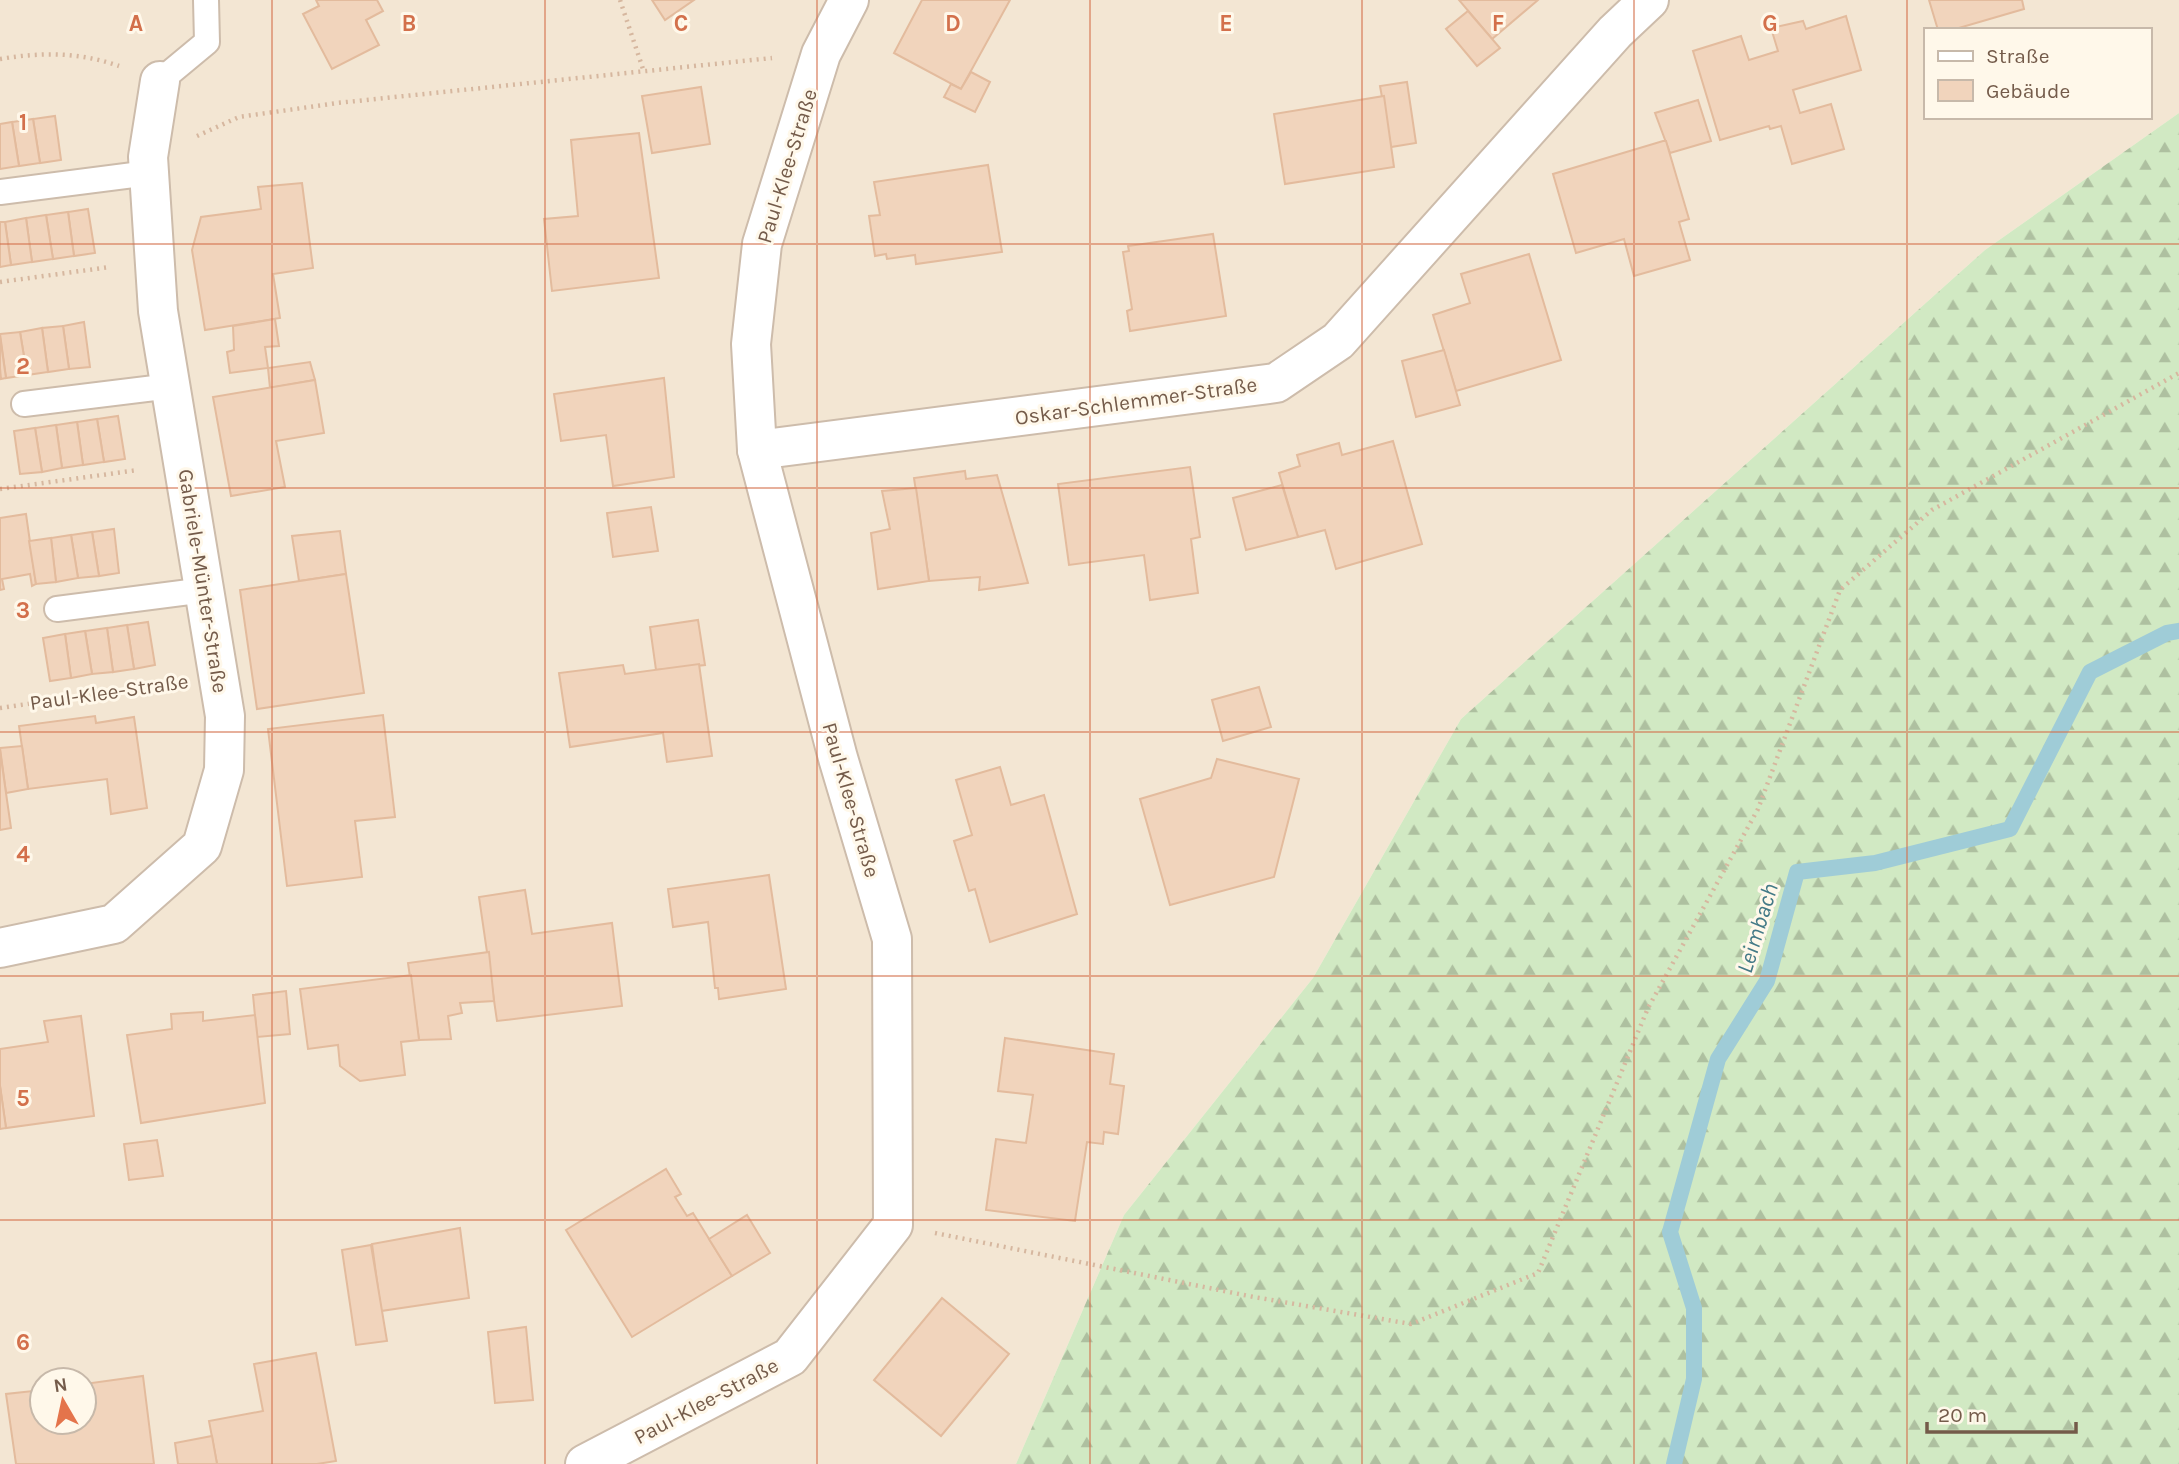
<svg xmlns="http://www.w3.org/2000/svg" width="2179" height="1464" font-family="Karla,sans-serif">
  <defs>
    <pattern id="forest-firs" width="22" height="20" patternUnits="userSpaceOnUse" patternTransform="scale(1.75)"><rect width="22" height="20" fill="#d1e9c3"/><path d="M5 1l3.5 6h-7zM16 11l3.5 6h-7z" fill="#aec0a0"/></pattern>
  </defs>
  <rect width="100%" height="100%" fill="#fcf4e4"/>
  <!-- residential -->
  <path fill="#f3e6d3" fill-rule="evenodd" d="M 0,0 L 2179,0 L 2179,113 L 1985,250 L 1461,719 L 1313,978 L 1124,1215 L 1016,1464 L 0,1464 ZM 1925,30 L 2149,30 L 2149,117 L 1925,117 ZM 42,1380 L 84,1380 L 84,1422 L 42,1422 Z"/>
  <!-- forest -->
  <path fill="url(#forest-firs)" d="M 2179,113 L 2179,1464 L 1016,1464 L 1124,1215 L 1313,978 L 1461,719 L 1985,250 Z"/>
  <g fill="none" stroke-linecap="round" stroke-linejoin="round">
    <!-- stream -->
    <path stroke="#9fccd7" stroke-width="16" d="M 1674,1464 L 1694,1379 L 1694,1308 L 1670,1232 L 1718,1059 L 1767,981 L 1797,872 L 1875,863 L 2010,829 L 2090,672 L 2167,633 L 2179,631"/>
  </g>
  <!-- building -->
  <g fill="#f1d4bc" stroke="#e3bb9d" stroke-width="2">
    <path d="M 316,0 L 377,0 L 383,11 L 366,20 L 379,45 L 332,69 L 303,14 L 319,6 Z"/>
    <path d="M 652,0 L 694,0 L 665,20 Z"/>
    <path d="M 922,0 L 1010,0 L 961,89 L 894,53 Z"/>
    <path d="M 1459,0 L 1538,0 L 1492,39 Z"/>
    <path d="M 1929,0 L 2022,0 L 2024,9 L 1952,30 L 1938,30 Z"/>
    <path d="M 1468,11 L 1500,48 L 1477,66 L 1446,29 Z"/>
    <path d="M 1846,16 L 1861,70 L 1793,90 L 1800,113 L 1831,104 L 1844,149 L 1792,164 L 1781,126 L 1770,129 L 1769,126 L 1720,140 L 1693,51 L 1741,36 L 1749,60 L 1778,51 L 1771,28 L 1803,21 L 1806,29 Z"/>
    <path d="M 971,72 L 990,82 L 975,112 L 944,97 L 951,84 L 961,89 Z"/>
    <path d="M 1407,82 L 1416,143 L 1391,147 L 1380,86 Z"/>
    <path d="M 701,87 L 710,144 L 652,153 L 642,96 Z"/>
    <path d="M 1384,96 L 1394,167 L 1285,184 L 1274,114 Z"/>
    <path d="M 1698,100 L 1711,141 L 1670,153 L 1655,113 Z"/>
    <path d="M 55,116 L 61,160 L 40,163 L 33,119 Z"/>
    <path d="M 33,119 L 40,163 L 19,166 L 12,122 Z"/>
    <path d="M 12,122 L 19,166 L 0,169 L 0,124 Z"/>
    <path d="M 639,133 L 659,278 L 552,291 L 544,219 L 578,216 L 571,140 Z"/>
    <path d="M 1663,141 L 1666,141 L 1689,219 L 1679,222 L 1690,260 L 1634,276 L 1624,239 L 1576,253 L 1553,174 Z"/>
    <path d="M 988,165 L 1002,252 L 916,264 L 915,255 L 887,259 L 886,254 L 875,256 L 869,216 L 880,215 L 874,182 Z"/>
    <path d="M 302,183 L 313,268 L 273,274 L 280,318 L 205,330 L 192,250 L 201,217 L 261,209 L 258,187 Z"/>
    <path d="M 88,209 L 95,253 L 74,256 L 68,212 Z"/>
    <path d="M 68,212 L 74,256 L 53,259 L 46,215 Z"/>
    <path d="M 46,215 L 53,259 L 32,262 L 26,218 Z"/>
    <path d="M 26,218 L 32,262 L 11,265 L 5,222 Z"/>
    <path d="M 0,222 L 5,222 L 11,265 L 0,267 Z"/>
    <path d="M 1213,234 L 1226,316 L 1130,331 L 1127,311 L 1132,309 L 1123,252 L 1129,251 L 1128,246 Z"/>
    <path d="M 1529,254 L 1561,360 L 1456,391 L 1433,315 L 1470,303 L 1461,274 Z"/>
    <path d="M 275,319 L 279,346 L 265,347 L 268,368 L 230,373 L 227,352 L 234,350 L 233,326 Z"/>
    <path d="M 84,322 L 90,367 L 69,369 L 63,326 Z"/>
    <path d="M 63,326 L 69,369 L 48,372 L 42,328 Z"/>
    <path d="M 42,328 L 48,372 L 27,375 L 20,332 Z"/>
    <path d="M 20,332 L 27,375 L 6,378 L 0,334 Z"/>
    <path d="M 0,337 L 6,378 L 1,379 L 0,368 Z"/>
    <path d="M 1444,350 L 1460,405 L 1416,417 L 1402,361 Z"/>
    <path d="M 310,362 L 315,380 L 270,388 L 268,368 Z"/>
    <path d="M 664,378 L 674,477 L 613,486 L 606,435 L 561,441 L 554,394 Z"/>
    <path d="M 315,380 L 324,433 L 276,441 L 285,487 L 231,496 L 213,397 Z"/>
    <path d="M 118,416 L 125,459 L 104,462 L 97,419 Z"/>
    <path d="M 97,419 L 104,462 L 83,465 L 77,422 Z"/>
    <path d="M 77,422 L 83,465 L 62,468 L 56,425 Z"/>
    <path d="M 56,425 L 62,468 L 42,472 L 35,428 Z"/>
    <path d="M 35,428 L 42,472 L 20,474 L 14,431 Z"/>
    <path d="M 1393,441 L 1422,544 L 1336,569 L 1325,530 L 1298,537 L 1279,473 L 1300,466 L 1297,455 L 1339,443 L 1342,455 Z"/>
    <path d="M 1190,467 L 1200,537 L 1191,539 L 1198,593 L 1150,600 L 1144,555 L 1069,565 L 1058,484 Z"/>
    <path d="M 965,471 L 966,479 L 997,475 L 1028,583 L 979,590 L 980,577 L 929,581 L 914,478 Z"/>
    <path d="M 1282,485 L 1298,537 L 1246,550 L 1233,498 Z"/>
    <path d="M 916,488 L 929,581 L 878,589 L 871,533 L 890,529 L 882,491 Z"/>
    <path d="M 651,507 L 658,551 L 613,557 L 607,513 Z"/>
    <path d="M 26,514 L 36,584 L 32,586 L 30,574 L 2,579 L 4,589 L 0,590 L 0,518 Z"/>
    <path d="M 114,529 L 119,573 L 99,576 L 92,532 Z"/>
    <path d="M 340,531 L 346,574 L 299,581 L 292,536 Z"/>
    <path d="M 92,532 L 99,576 L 78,578 L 71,535 Z"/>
    <path d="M 71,535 L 78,578 L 56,582 L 51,538 Z"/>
    <path d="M 51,538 L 56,582 L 36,584 L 29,541 Z"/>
    <path d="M 346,574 L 364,693 L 257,709 L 240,590 Z"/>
    <path d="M 698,620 L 705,665 L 656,670 L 650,627 Z"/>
    <path d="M 148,622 L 155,665 L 134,669 L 127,625 Z"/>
    <path d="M 127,625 L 134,669 L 113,672 L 107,628 Z"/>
    <path d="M 107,628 L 113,672 L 92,674 L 85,631 Z"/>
    <path d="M 85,631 L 92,674 L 71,678 L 65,634 Z"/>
    <path d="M 65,634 L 71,678 L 50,681 L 43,638 Z"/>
    <path d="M 699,664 L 712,756 L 667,762 L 663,733 L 570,747 L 559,673 L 623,665 L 625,674 Z"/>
    <path d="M 1259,687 L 1271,727 L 1223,741 L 1212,700 Z"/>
    <path d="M 383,715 L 395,817 L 355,821 L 362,877 L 287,886 L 268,729 Z"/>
    <path d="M 95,716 L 96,723 L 134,717 L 147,808 L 111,814 L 107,779 L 28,789 L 19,726 Z"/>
    <path d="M 22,746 L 28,789 L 6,793 L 0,748 Z"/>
    <path d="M 0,751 L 11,828 L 0,830 Z"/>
    <path d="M 1217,759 L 1299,779 L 1274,877 L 1170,905 L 1140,799 L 1211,778 Z"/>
    <path d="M 1000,767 L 1011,805 L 1044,795 L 1077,914 L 990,942 L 975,889 L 969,891 L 954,841 L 972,835 L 956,780 Z"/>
    <path d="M 769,875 L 786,989 L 719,999 L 718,988 L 715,988 L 708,922 L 673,927 L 668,889 Z"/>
    <path d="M 525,890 L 532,934 L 612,923 L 622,1006 L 497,1021 L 479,897 Z"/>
    <path d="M 489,952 L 494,1001 L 460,1003 L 462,1013 L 448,1016 L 451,1039 L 419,1040 L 408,963 Z"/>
    <path d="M 411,975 L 419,1040 L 401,1042 L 405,1075 L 360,1081 L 340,1066 L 338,1045 L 308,1049 L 300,989 Z"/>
    <path d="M 286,991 L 290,1034 L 257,1037 L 253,995 Z"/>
    <path d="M 203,1012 L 203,1021 L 255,1015 L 265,1103 L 141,1123 L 127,1035 L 172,1029 L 171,1014 Z"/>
    <path d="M 81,1016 L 94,1116 L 6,1128 L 0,1086 L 0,1049 L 48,1042 L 44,1021 Z"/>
    <path d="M 1005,1038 L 1114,1054 L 1110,1084 L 1124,1086 L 1118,1134 L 1104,1132 L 1103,1144 L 1087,1142 L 1075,1221 L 986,1210 L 996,1139 L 1026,1143 L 1033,1095 L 998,1091 Z"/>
    <path d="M 0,1086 L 6,1128 L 0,1129 Z"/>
    <path d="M 157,1140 L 163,1176 L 129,1180 L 124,1144 Z"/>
    <path d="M 666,1169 L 681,1194 L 675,1197 L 687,1216 L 693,1213 L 732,1276 L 632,1337 L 566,1230 Z"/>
    <path d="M 747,1215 L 770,1253 L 732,1276 L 709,1239 Z"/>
    <path d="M 460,1228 L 469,1298 L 381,1311 L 372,1244 Z"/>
    <path d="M 371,1245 L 387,1341 L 356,1345 L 342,1250 Z"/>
    <path d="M 942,1298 L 1009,1354 L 941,1436 L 874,1380 Z"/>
    <path d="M 526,1327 L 533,1400 L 495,1403 L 488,1332 Z"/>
    <path d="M 316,1353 L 336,1461 L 317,1464 L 217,1464 L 209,1421 L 263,1411 L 254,1364 Z"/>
    <path d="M 143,1376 L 154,1464 L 16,1464 L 6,1394 L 42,1390 L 42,1422 L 84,1422 L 84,1384 Z"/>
    <path d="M 212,1436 L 217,1464 L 178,1464 L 175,1443 Z"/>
  </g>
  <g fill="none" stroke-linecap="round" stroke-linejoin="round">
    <!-- lane casing -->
    <g stroke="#cdbcab" stroke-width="28">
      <g id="lane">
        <path d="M 160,81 L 207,42 L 206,0"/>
        <path d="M 0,192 L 149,173"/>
        <path d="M 24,404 L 171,386"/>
        <path d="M 57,609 L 205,590"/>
      </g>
    </g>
    <!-- street casing -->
    <g stroke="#cdbcab" stroke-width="42">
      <g id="street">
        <path d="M 757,450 L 1276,383 L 1338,341 L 1615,32 L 1649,0"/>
        <path d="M 0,948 L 114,924 L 202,846 L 224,770 L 225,716 L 158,311 L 148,157 L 160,81"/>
        <path d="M 585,1464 L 790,1357 L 893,1225 L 892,939 L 838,758 L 757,450 L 751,344 L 762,244 L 821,54 L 849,0"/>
      </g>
    </g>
    <!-- path -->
    <g stroke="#d6b79f" stroke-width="4.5" stroke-dasharray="2 5" stroke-linecap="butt">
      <path d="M 620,0 L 644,72"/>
      <path d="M 0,59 C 42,52 79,52 119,66"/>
      <path d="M 197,136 L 239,117 L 337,103 L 772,58"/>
      <path d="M 0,282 L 110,267"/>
      <path d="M 0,489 L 138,470"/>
      <path d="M 0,708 L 176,682"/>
      <path d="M 935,1233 L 1254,1297 L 1411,1324 L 1538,1273 L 1648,1008 L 1758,809 L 1840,590 L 1932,510 L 2179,373"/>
    </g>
    <!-- lane -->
    <use href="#lane" stroke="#fff" stroke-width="24"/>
    <!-- street -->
    <use href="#street" stroke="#fff" stroke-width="38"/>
  </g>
  <!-- grid -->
  <path fill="none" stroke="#d3704b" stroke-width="2" stroke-opacity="0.55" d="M 272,0 L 272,1464M 545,0 L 545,1464M 817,0 L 817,1464M 1090,0 L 1090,1464M 1362,0 L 1362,1464M 1634,0 L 1634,1464M 1907,0 L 1907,1464M 0,244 L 2179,244M 0,488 L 2179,488M 0,732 L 2179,732M 0,976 L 2179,976M 0,1220 L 2179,1220"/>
  <g text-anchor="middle" stroke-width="6" stroke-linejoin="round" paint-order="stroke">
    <!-- street labels -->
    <g font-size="21" fill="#745b4a" stroke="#fff8ea">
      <text transform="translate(787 166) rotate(-73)" y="7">Paul-Klee-Straße</text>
      <text transform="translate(1136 401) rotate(-8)" y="7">Oskar-Schlemmer-Straße</text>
      <text transform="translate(203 581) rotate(81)" y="7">Gabriele-Münter-Straße</text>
      <text transform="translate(109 692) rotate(-8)" y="7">Paul-Klee-Straße</text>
      <text transform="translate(851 800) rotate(74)" y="7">Paul-Klee-Straße</text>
      <text transform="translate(706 1401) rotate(-28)" y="7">Paul-Klee-Straße</text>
    </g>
    <!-- water labels -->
    <g font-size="23" font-style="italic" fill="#447a87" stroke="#fff8ea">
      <text transform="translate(1757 928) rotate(-73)" y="8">Leimbach</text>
    </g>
  </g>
  <g font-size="23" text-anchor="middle" font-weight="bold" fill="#d3704b" stroke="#fff8ea" stroke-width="6" stroke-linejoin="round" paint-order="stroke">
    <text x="136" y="31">A</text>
    <text x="409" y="31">B</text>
    <text x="681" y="31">C</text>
    <text x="953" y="31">D</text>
    <text x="1226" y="31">E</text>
    <text x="1498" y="31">F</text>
    <text x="1770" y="31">G</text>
    <text x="23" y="130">1</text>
    <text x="23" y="374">2</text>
    <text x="23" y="618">3</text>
    <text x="23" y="862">4</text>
    <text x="23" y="1106">5</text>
    <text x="23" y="1350">6</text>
  </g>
  <!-- legend -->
  <rect x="1924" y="28" width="228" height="91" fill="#fff8ea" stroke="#c7b9aa" stroke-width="2"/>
  <rect x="1938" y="51" width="35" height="10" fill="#ffffff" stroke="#c7b9aa" stroke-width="2"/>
  <text x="1986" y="63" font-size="21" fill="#745b4a">Straße</text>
  <rect x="1938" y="80" width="35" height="21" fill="#f1d4bc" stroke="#c7b9aa" stroke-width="2"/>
  <text x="1986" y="98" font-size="21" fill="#745b4a">Gebäude</text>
  <!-- north arrow -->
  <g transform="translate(63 1401) rotate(351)"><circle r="33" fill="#fff8ea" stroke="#c7b9aa" stroke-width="2"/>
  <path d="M0-5L12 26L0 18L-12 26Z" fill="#e4744b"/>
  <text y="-10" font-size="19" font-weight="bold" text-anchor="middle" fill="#745b4a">N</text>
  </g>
  <!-- scale -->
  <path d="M1927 1422v10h149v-10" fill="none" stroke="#745b4a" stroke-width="3.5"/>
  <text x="1938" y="1422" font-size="21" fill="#745b4a" stroke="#fff8ea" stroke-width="5" paint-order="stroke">20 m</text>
</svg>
